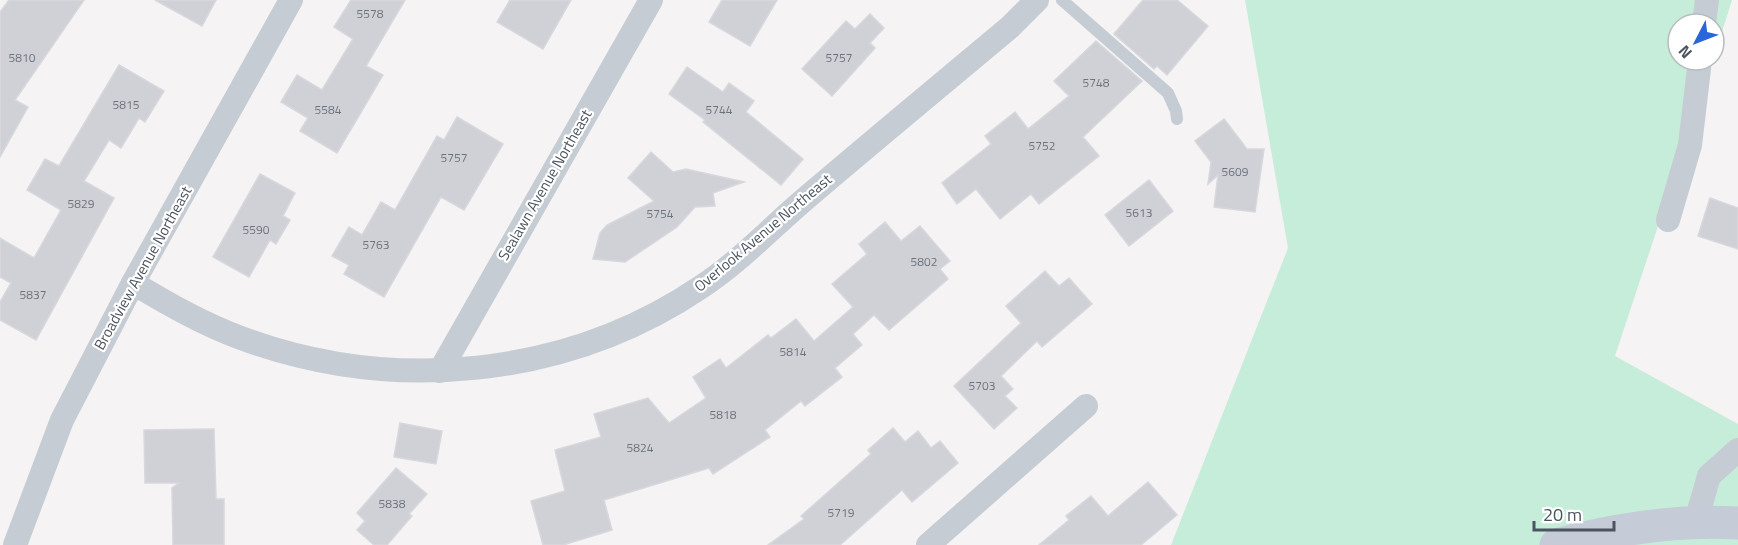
<svg xmlns="http://www.w3.org/2000/svg" width="1738" height="545" font-family="'Titillium Web',sans-serif">
  <rect width="100%" height="100%" fill="#f5f3f3"/>
  <!-- green -->
  <path fill="#c6edd9" d="M 1245,0 L 1732,0 L 1714,57 L 1714,24 L 1678,24 L 1678,60 L 1713,60 L 1615,356 L 1738,424 L 1738,545 L 1171,545 L 1288,248 Z"/>
  <!-- building -->
  <g fill="#d0d1d6" stroke="#d7d8dd" stroke-width="1.5">
    <path d="M 9,0 L 84,0 L 15,100 L 28,107 L 0,157 L 0,12 Z"/>
    <path d="M 155,0 L 216,0 L 202,26 Z"/>
    <path d="M 351,0 L 405,0 L 366,66 L 383,75 L 337,153 L 300,131 L 308,118 L 281,102 L 297,75 L 322,90 L 353,39 L 334,27 Z"/>
    <path d="M 510,0 L 571,0 L 543,49 L 497,22 Z"/>
    <path d="M 722,0 L 777,0 L 750,46 L 709,22 Z"/>
    <path d="M 1143,0 L 1177,0 L 1208,26 L 1167,75 L 1157,66 L 1154,69 L 1114,34 Z"/>
    <path d="M 870,14 L 884,28 L 870,43 L 875,48 L 832,96 L 802,69 L 846,21 L 855,29 Z"/>
    <path d="M 1096,41 L 1142,81 L 1083,137 L 1099,156 L 1039,204 L 1031,194 L 1000,219 L 976,189 L 957,204 L 942,183 L 991,144 L 985,136 L 1015,112 L 1028,129 L 1069,96 L 1054,81 Z"/>
    <path d="M 119,65 L 164,91 L 145,122 L 139,118 L 121,148 L 109,140 L 84,181 L 114,198 L 36,340 L 0,320 L 0,302 L 11,283 L 0,277 L 0,238 L 34,258 L 61,210 L 27,190 L 45,159 L 59,166 Z"/>
    <path d="M 687,67 L 723,92 L 729,83 L 754,101 L 746,112 L 803,159 L 781,185 L 703,122 L 705,120 L 669,94 Z"/>
    <path d="M 457,117 L 503,144 L 464,210 L 441,197 L 384,297 L 344,274 L 349,265 L 332,256 L 349,227 L 362,235 L 381,202 L 395,210 L 437,136 L 444,140 Z"/>
    <path d="M 1224,119 L 1247,149 L 1264,149 L 1255,212 L 1214,207 L 1218,175 L 1208,184 L 1211,162 L 1195,141 Z"/>
    <path d="M 651,152 L 673,172 L 686,169 L 744,182 L 713,193 L 715,206 L 695,207 L 677,227 L 625,262 L 593,259 L 600,233 L 607,225 L 654,201 L 628,178 Z"/>
    <path d="M 260,174 L 295,193 L 283,216 L 290,220 L 276,244 L 270,240 L 249,277 L 213,257 Z"/>
    <path d="M 1149,180 L 1173,211 L 1129,246 L 1105,215 Z"/>
    <path d="M 1710,198 L 1738,208 L 1738,249 L 1698,236 Z"/>
    <path d="M 885,222 L 901,241 L 920,226 L 950,261 L 940,269 L 948,279 L 889,330 L 874,315 L 853,334 L 862,345 L 835,368 L 842,377 L 805,406 L 801,401 L 765,430 L 770,437 L 713,474 L 709,468 L 604,500 L 612,530 L 563,545 L 543,545 L 531,501 L 565,491 L 555,450 L 601,437 L 594,414 L 648,398 L 669,423 L 706,398 L 693,377 L 720,359 L 726,368 L 768,335 L 771,338 L 796,319 L 814,341 L 853,307 L 832,284 L 867,254 L 859,244 Z"/>
    <path d="M 1045,271 L 1059,286 L 1069,278 L 1092,304 L 1042,347 L 1037,341 L 1001,376 L 1013,389 L 1005,396 L 1017,408 L 994,429 L 954,386 L 1021,323 L 1006,306 Z"/>
    <path d="M 400,423 L 442,431 L 436,464 L 394,457 Z"/>
    <path d="M 893,428 L 905,442 L 918,431 L 931,448 L 940,441 L 958,463 L 912,502 L 902,490 L 840,545 L 768,545 L 804,519 L 801,516 L 871,454 L 868,450 Z"/>
    <path d="M 214,429 L 216,499 L 224,499 L 224,545 L 173,545 L 172,488 L 179,483 L 145,483 L 144,430 Z"/>
    <path d="M 396,468 L 427,494 L 409,514 L 412,516 L 387,545 L 374,545 L 357,530 L 365,521 L 357,513 Z"/>
    <path d="M 1148,482 L 1177,515 L 1141,545 L 1039,545 L 1069,520 L 1066,516 L 1091,496 L 1108,516 Z"/>
  </g>
  <g fill="none" stroke-linecap="round" stroke-linejoin="round">
    <!-- service -->
    <path stroke="#c5ccd3" stroke-width="12" d="M 1062,0 L 1168,93 L 1176,111 L 1177,119"/>
    <!-- minor -->
    <g stroke="#c5ccd3" stroke-width="24">
      <path d="M 1704,24 L 1707,0"/>
      <path d="M 1668,220 L 1690,145 L 1700,60"/>
      <path d="M 133,283 C 168,304 203,324 241,338 C 393,394 566,378 701,287 C 738,263 771,228 805,199 C 873,141 942,84 1010,27 L 1037,0"/>
      <path d="M 440,371 L 651,0"/>
      <path d="M 1696,521 L 1709,476 L 1738,450"/>
      <path d="M 15,545 L 62,420 L 133,283 L 291,0"/>
      <path d="M 928,545 L 1086,406"/>
    </g>
    <!-- secondary -->
    <path stroke="#c5ccd7" stroke-width="33" d="M 1556,545 C 1616,529 1676,519 1738,523"/>
  </g>
  <g text-anchor="middle" stroke-width="4.5" stroke-linejoin="round" paint-order="stroke">
    <!-- number labels -->
    <g font-size="12" fill="#6c737d">
      <text x="370" y="18">5578</text>
      <text x="22" y="62">5810</text>
      <text x="839" y="62">5757</text>
      <text x="1096" y="87">5748</text>
      <text x="126" y="109">5815</text>
      <text x="328" y="114">5584</text>
      <text x="719" y="114">5744</text>
      <text x="1042" y="150">5752</text>
      <text x="454" y="162">5757</text>
      <text x="1235" y="176">5609</text>
      <text x="81" y="208">5829</text>
      <text x="1139" y="217">5613</text>
      <text x="660" y="218">5754</text>
      <text x="256" y="234">5590</text>
      <text x="376" y="249">5763</text>
      <text x="924" y="266">5802</text>
      <text x="33" y="299">5837</text>
      <text x="793" y="356">5814</text>
      <text x="982" y="390">5703</text>
      <text x="723" y="419">5818</text>
      <text x="640" y="452">5824</text>
      <text x="392" y="508">5838</text>
      <text x="841" y="517">5719</text>
    </g>
    <!-- street labels -->
    <g font-size="15" fill="#4b545f" stroke="#fff">
      <text transform="translate(545 185) rotate(-60)" y="5">Sealawn Avenue Northeast</text>
      <text transform="translate(763 233) rotate(-40)" y="5">Overlook Avenue Northeast</text>
      <text transform="translate(143 268) rotate(-61)" y="5">Broadview Avenue Northeast</text>
    </g>
  </g>
  <!-- north arrow -->
  <g transform="translate(1696 42) rotate(228)"><circle r="28" fill="#ffffff" stroke="#b7bbbf" stroke-width="1.5"/>
  <path d="M0-4.5L10 22L0 15L-10 22Z" fill="#2866d9"/>
  <text y="-9" font-size="16" font-weight="bold" text-anchor="middle" fill="#4b545f">N</text>
  </g>
  <!-- scale -->
  <path d="M1534 521v9h80v-9" fill="none" stroke="#4b545f" stroke-width="3"/>
  <text x="1543" y="521" font-size="18" fill="#4b545f" stroke="#ffffff" stroke-width="4.5" paint-order="stroke">20 m</text>
</svg>
